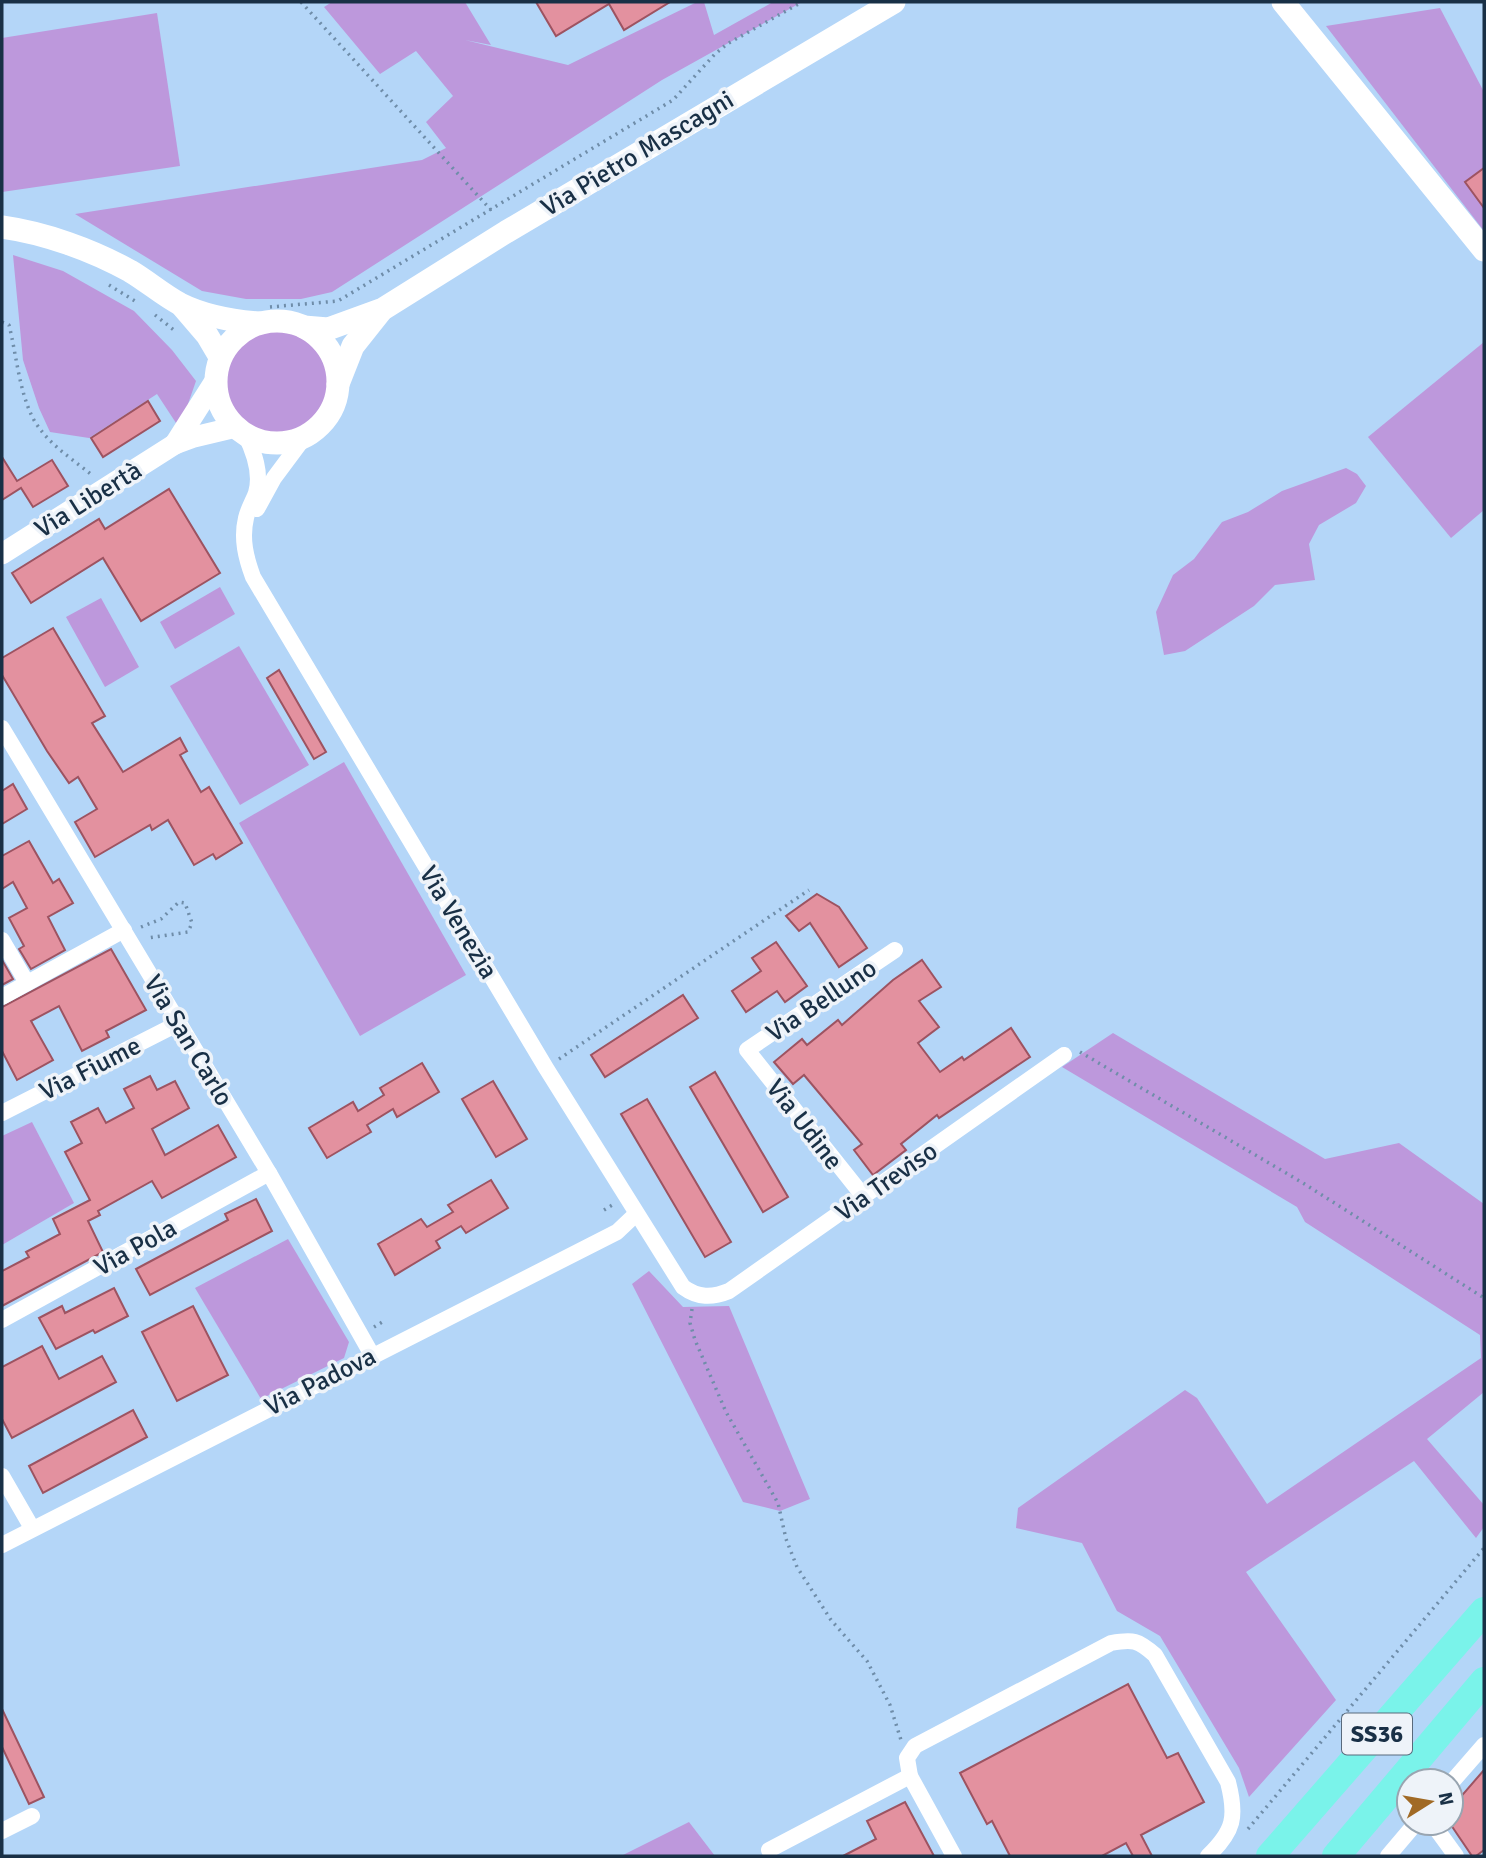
<svg xmlns="http://www.w3.org/2000/svg" width="1486" height="1858" font-family="Signika,sans-serif">
  <rect width="100%" height="100%" fill="#b4d6f8"/>
  <!-- green -->
  <g fill="#bd98dc">
    <path d="M 332,2 L 465,2 L 491,45 L 465,40 L 568,65 L 697,2 L 704,2 L 714,35 L 773,2 L 802,2 L 662,80 L 332,292 L 301,299 L 246,299 L 202,291 L 75,214 L 422,160 L 446,148 L 426,122 L 453,96 L 416,51 L 380,74 L 324,7 Z"/>
    <path d="M 1440,8 L 1484,92 L 1484,231 L 1326,26 Z"/>
    <path d="M 157,13 L 180,166 L 2,192 L 2,38 Z"/>
    <path d="M 13,255 L 63,271 L 134,311 L 172,350 L 196,381 L 188,404 L 192,411 L 178,426 L 157,394 L 89,438 L 50,432 L 39,408 L 23,360 Z"/>
    <circle cx="277" cy="381" r="52"/>
    <path d="M 1484,342 L 1484,510 L 1451,538 L 1368,437 Z"/>
    <path d="M 1346,468 L 1357,474 L 1366,486 L 1356,503 L 1319,525 L 1309,544 L 1315,580 L 1275,585 L 1254,606 L 1185,651 L 1164,655 L 1156,612 L 1173,575 L 1194,559 L 1222,522 L 1248,512 L 1282,491 Z"/>
    <path d="M 220,587 L 235,614 L 175,649 L 160,622 Z"/>
    <path d="M 101,598 L 139,667 L 105,687 L 66,617 Z"/>
    <path d="M 239,646 L 309,765 L 240,805 L 170,686 Z"/>
    <path d="M 344,762 L 466,975 L 360,1036 L 239,823 Z"/>
    <path d="M 1113,1033 L 1325,1159 L 1399,1143 L 1484,1204 L 1484,1392 L 1427,1439 L 1484,1505 L 1484,1527 L 1476,1538 L 1414,1461 L 1246,1572 L 1336,1700 L 1249,1797 L 1239,1768 L 1160,1636 L 1117,1611 L 1082,1543 L 1016,1528 L 1018,1508 L 1185,1390 L 1197,1398 L 1267,1504 L 1481,1358 L 1480,1335 L 1305,1222 L 1297,1207 L 1062,1067 Z"/>
    <path d="M 32,1122 L 74,1203 L 2,1245 L 2,1136 Z"/>
    <path d="M 288,1239 L 349,1342 L 344,1358 L 261,1399 L 195,1288 Z"/>
    <path d="M 649,1271 L 683,1307 L 729,1306 L 810,1499 L 780,1511 L 743,1502 L 632,1284 Z"/>
    <path d="M 689,1822 L 715,1856 L 621,1856 Z"/>
  </g>
  <!-- building -->
  <g fill="#e3919f" stroke="#9d5361" stroke-width="2">
    <path d="M 536,2 L 670,2 L 624,30 L 609,4 L 556,36 Z"/>
    <path d="M 1484,168 L 1484,208 L 1465,182 Z"/>
    <path d="M 148,401 L 160,421 L 103,457 L 91,438 Z"/>
    <path d="M 2,457 L 17,481 L 52,460 L 68,486 L 33,507 L 21,488 L 2,500 Z"/>
    <path d="M 169,489 L 220,573 L 141,621 L 103,558 L 31,603 L 12,573 L 99,519 L 105,529 Z"/>
    <path d="M 53,628 L 105,716 L 92,723 L 123,772 L 180,738 L 187,751 L 180,755 L 201,792 L 209,787 L 242,843 L 216,859 L 213,854 L 194,865 L 168,820 L 152,830 L 150,825 L 95,857 L 75,822 L 97,809 L 78,777 L 69,783 L 47,751 L 2,675 L 2,658 Z"/>
    <path d="M 279,670 L 326,752 L 314,759 L 267,678 Z"/>
    <path d="M 13,784 L 27,809 L 2,824 L 2,791 Z"/>
    <path d="M 29,841 L 53,883 L 59,879 L 73,903 L 48,917 L 65,950 L 31,969 L 19,949 L 24,946 L 9,918 L 27,908 L 13,882 L 2,889 L 2,856 Z"/>
    <path d="M 817,894 L 839,907 L 867,948 L 839,967 L 810,923 L 799,931 L 786,916 Z"/>
    <path d="M 776,942 L 807,986 L 785,1002 L 777,991 L 746,1012 L 732,991 L 761,971 L 752,958 Z"/>
    <path d="M 111,949 L 146,1010 L 106,1031 L 109,1037 L 82,1051 L 59,1006 L 31,1021 L 53,1060 L 17,1080 L 2,1051 L 2,1007 Z"/>
    <path d="M 2,960 L 13,979 L 2,985 Z"/>
    <path d="M 922,960 L 941,987 L 919,1001 L 939,1027 L 918,1043 L 940,1072 L 962,1057 L 964,1060 L 1011,1028 L 1030,1057 L 939,1118 L 937,1115 L 901,1144 L 906,1150 L 873,1175 L 854,1150 L 862,1144 L 804,1075 L 793,1084 L 774,1062 L 802,1039 L 807,1045 L 838,1020 L 842,1025 L 893,980 Z"/>
    <path d="M 683,995 L 698,1018 L 605,1077 L 591,1055 Z"/>
    <path d="M 422,1063 L 439,1092 L 397,1117 L 393,1109 L 367,1125 L 371,1132 L 327,1158 L 309,1128 L 353,1102 L 358,1111 L 384,1095 L 380,1088 Z"/>
    <path d="M 715,1072 L 788,1197 L 763,1212 L 690,1087 Z"/>
    <path d="M 150,1076 L 157,1090 L 175,1081 L 189,1108 L 152,1129 L 165,1155 L 218,1125 L 236,1157 L 162,1198 L 152,1181 L 98,1211 L 100,1215 L 88,1221 L 103,1252 L 2,1306 L 2,1271 L 29,1257 L 26,1252 L 60,1234 L 53,1219 L 90,1200 L 65,1152 L 82,1143 L 71,1122 L 98,1108 L 106,1123 L 134,1108 L 124,1089 Z"/>
    <path d="M 493,1081 L 527,1139 L 496,1157 L 462,1099 Z"/>
    <path d="M 647,1099 L 731,1242 L 705,1257 L 621,1114 Z"/>
    <path d="M 491,1180 L 508,1208 L 466,1233 L 461,1226 L 436,1241 L 440,1248 L 395,1275 L 378,1244 L 421,1219 L 427,1227 L 453,1212 L 448,1205 Z"/>
    <path d="M 256,1199 L 272,1231 L 150,1295 L 136,1269 L 228,1220 L 225,1214 Z"/>
    <path d="M 114,1288 L 128,1316 L 95,1333 L 93,1330 L 56,1349 L 39,1318 L 62,1306 L 65,1313 Z"/>
    <path d="M 193,1306 L 228,1375 L 177,1401 L 142,1332 Z"/>
    <path d="M 42,1346 L 59,1379 L 102,1356 L 116,1382 L 12,1438 L 2,1419 L 2,1367 Z"/>
    <path d="M 133,1410 L 147,1437 L 43,1493 L 29,1466 Z"/>
    <path d="M 1128,1684 L 1167,1758 L 1178,1753 L 1204,1802 L 1141,1835 L 1152,1856 L 1133,1856 L 1126,1843 L 1102,1856 L 1010,1856 L 992,1821 L 987,1824 L 960,1773 Z"/>
    <path d="M 2,1709 L 44,1797 L 29,1804 L 2,1747 Z"/>
    <path d="M 1484,1770 L 1484,1850 L 1476,1856 L 1472,1856 L 1451,1825 L 1451,1808 Z"/>
    <path d="M 905,1802 L 934,1856 L 843,1856 L 876,1839 L 867,1821 Z"/>
  </g>
  <g fill="none" stroke-linecap="round" stroke-linejoin="round">
    <!-- path -->
    <g stroke="#6f8da9" stroke-width="3.5" stroke-dasharray="2 5" stroke-linecap="butt">
      <path d="M 301,2 L 491,210"/>
      <path d="M 109,285 L 135,301"/>
      <path d="M 270,307 L 338,301 L 673,100 L 715,54 L 727,44 L 802,2"/>
      <path d="M 155,315 L 174,330"/>
      <path d="M 2,322 L 9,325 C 17,356 20,404 40,429 C 54,448 75,461 93,476"/>
      <path d="M 141,927 L 161,919 L 179,902 L 185,903 L 192,923 L 188,932 L 148,938"/>
      <path d="M 1080,1052 L 1303,1183 L 1484,1298"/>
      <path d="M 559,1059 L 809,890"/>
      <path d="M 604,1210 L 614,1204"/>
      <path d="M 692,1309 L 690,1323 L 695,1340 L 726,1412 L 778,1503 L 786,1539 L 797,1567 L 831,1620 L 867,1661 L 890,1705 L 901,1740"/>
      <path d="M 374,1327 L 384,1321"/>
      <path d="M 1248,1829 L 1484,1548"/>
    </g>
    <!-- minor -->
    <g stroke="#fff" stroke-width="16">
      <path d="M 245,434 C 254,452 262,473 256,493 C 253,501 248,509 246,518 C 241,539 246,558 253,577 L 546,1068 L 683,1287 C 698,1298 712,1298 729,1291 L 1064,1055"/>
      <path d="M 257,509 L 274,478 L 306,435"/>
      <path d="M 2,728 L 269,1173 L 372,1355"/>
      <path d="M 2,940 L 27,983"/>
      <path d="M 2,997 L 124,930"/>
      <path d="M 2,1113 L 179,1023"/>
      <path d="M 864,1197 L 747,1050 L 895,950"/>
      <path d="M 2,1320 L 269,1173"/>
      <path d="M 2,1476 L 32,1528"/>
      <path d="M 2,1545 L 617,1232 L 636,1214"/>
      <path d="M 1451,1783 L 1484,1745"/>
      <path d="M 1432,1823 L 1456,1856"/>
      <path d="M 2,1831 L 32,1816"/>
      <path d="M 769,1850 L 910,1776"/>
      <path d="M 954,1856 L 910,1776 L 907,1758 L 915,1746 L 1111,1643 C 1133,1639 1138,1640 1155,1655 L 1228,1782 C 1237,1817 1234,1831 1208,1856"/>
      <path d="M 1388,1856 L 1416,1823"/>
    </g>
    <!-- tertiary -->
    <g stroke="#fff" stroke-width="21">
      <path d="M 175,444 L 215,381"/>
      <path d="M 2,554 L 175,444 L 194,437 L 236,427"/>
    </g>
    <!-- secondary -->
    <g stroke="#fff" stroke-width="23">
      <path d="M 1283,2 L 1484,250"/>
      <path d="M 2,227 C 45,233 92,250 130,271 C 147,281 163,295 180,304 C 204,316 233,321 259,323"/>
      <path d="M 183,307 L 207,335 L 220,357"/>
      <circle cx="277" cy="382" r="61"/>
      <path d="M 304,327 L 328,329 L 383,309 L 506,232 L 894,2"/>
      <path d="M 338,384 L 353,346 L 380,312"/>
    </g>
    <!-- trunk -->
    <g stroke="#7af3ea" stroke-width="28">
      <path d="M 1270,1856 L 1484,1611"/>
      <path d="M 1336,1856 L 1484,1681"/>
    </g>
  </g>
  <g text-anchor="middle" stroke-width="7" stroke-linejoin="round" paint-order="stroke">
    <!-- shield labels -->
    <rect fill="#eef3f9" stroke="#596a7c" stroke-width="2" x="1342" y="1713.5" width="70" height="41" rx="5"/>
    <g font-size="24" font-weight="bold" fill="#193046">
      <text x="1377" y="1742">SS36</text>
    </g>
    <!-- street labels -->
    <g font-size="26" fill="#193046" stroke="#eef3f9">
      <text transform="translate(637 153) rotate(-31)" y="9">Via Pietro Mascagni</text>
      <text transform="translate(88 499) rotate(-32)" y="9">Via Libertà</text>
      <text transform="translate(459 922) rotate(59)" y="9">Via Venezia</text>
      <text transform="translate(821 1000) rotate(-34)" y="9">Via Belluno</text>
      <text transform="translate(189 1040) rotate(59)" y="9">Via San Carlo</text>
      <text transform="translate(90 1068) rotate(-27)" y="9">Via Fiume</text>
      <text transform="translate(805 1124) rotate(52)" y="9">Via Udine</text>
      <text transform="translate(886 1181) rotate(-35)" y="9">Via Treviso</text>
      <text transform="translate(135 1247) rotate(-29)" y="9">Via Pola</text>
      <text transform="translate(320 1381) rotate(-27)" y="9">Via Padova</text>
    </g>
  </g>
  <!-- border -->
  <rect width="1486" height="1858" fill="none" stroke="#193046" stroke-width="7"/>
  <!-- north arrow -->
  <g transform="translate(1430 1802) rotate(79)"><circle r="33" fill="#eef3f9" stroke="#99a5b1" stroke-width="2"/>
  <path d="M0-5L12 26L0 18L-12 26Z" fill="#a16a25"/>
  <text y="-10" font-size="19" font-weight="bold" text-anchor="middle" fill="#193046">N</text>
  </g>
</svg>
